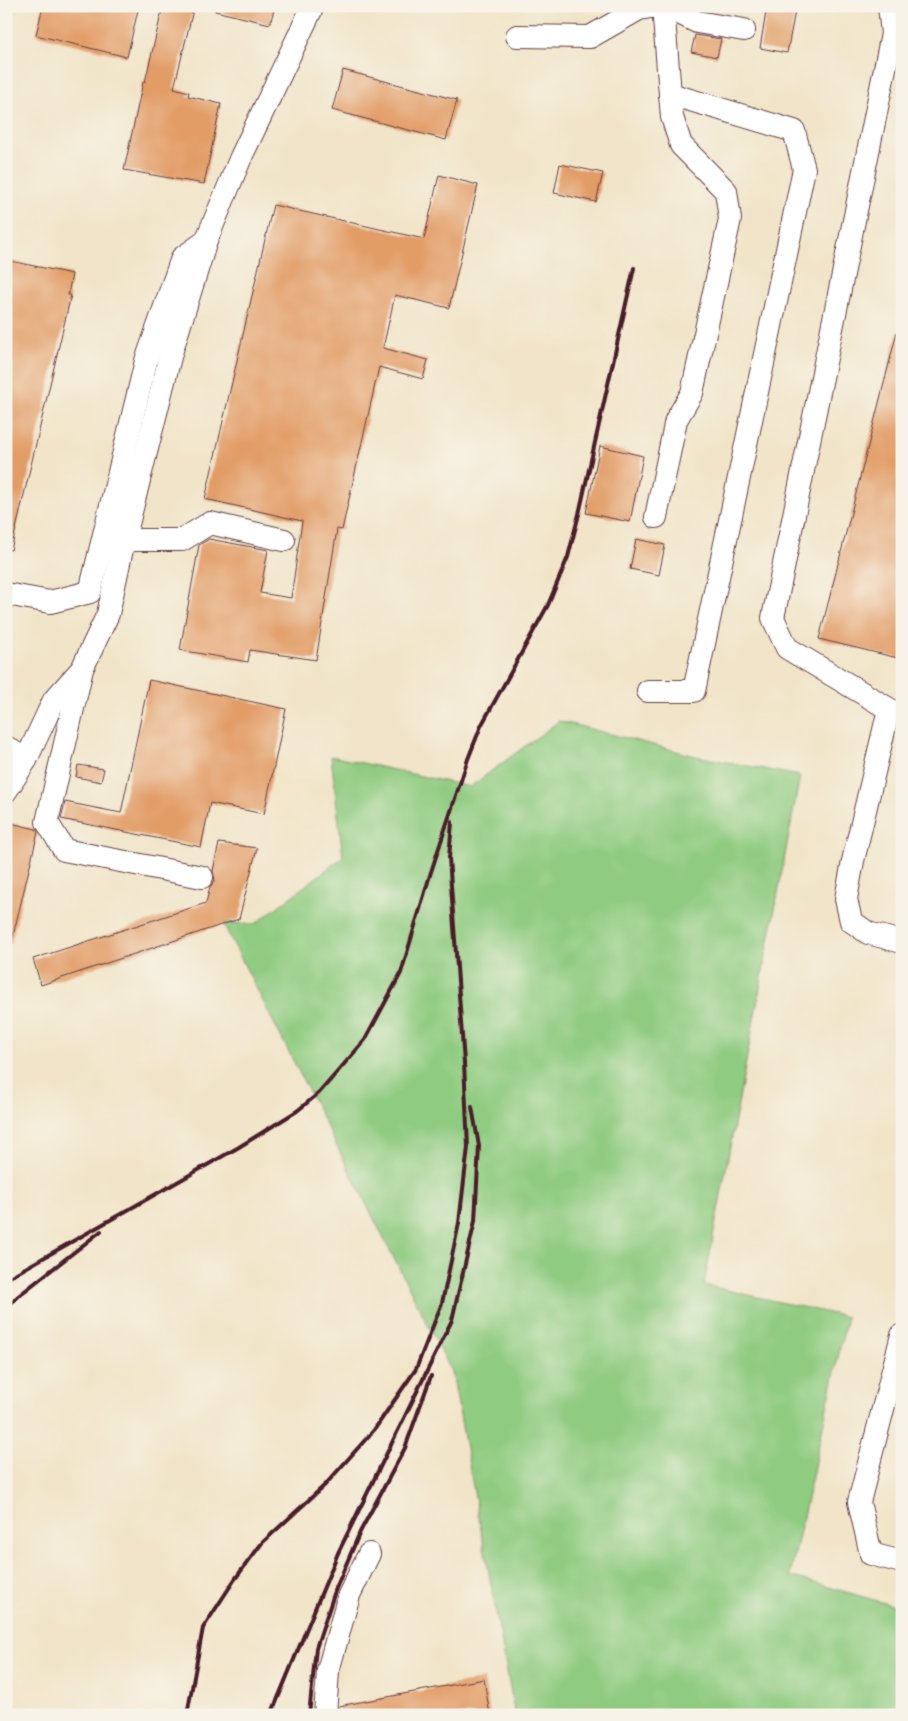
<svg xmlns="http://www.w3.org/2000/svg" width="908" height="1721" font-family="Pangolin,sans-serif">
  <rect width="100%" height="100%" fill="#f7f3e8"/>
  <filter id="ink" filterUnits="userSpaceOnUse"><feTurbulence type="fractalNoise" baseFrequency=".02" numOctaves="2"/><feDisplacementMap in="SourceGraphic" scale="10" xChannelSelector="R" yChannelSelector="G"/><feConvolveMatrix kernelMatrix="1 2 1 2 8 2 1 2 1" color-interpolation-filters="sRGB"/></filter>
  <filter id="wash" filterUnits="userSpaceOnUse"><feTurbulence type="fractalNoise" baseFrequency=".0096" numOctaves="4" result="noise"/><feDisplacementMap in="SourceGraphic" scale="20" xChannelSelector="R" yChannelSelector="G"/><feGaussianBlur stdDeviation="1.12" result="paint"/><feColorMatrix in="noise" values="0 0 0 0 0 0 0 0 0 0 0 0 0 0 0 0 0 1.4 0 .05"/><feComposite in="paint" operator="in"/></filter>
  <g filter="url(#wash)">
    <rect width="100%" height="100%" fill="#f1e4c8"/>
    <!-- green -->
    <path fill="#8fcb80" stroke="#6c7556" d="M 559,721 L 696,756 L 800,776 L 704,1285 L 847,1317 L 790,1576 L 902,1608 L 902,1715 L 515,1715 L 452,1372 L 223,923 L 255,924 L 343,857 L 331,756 L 470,787 Z"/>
    <g id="blocks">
      <!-- building -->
      <g fill="#e29c66">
        <path d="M 43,6 L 139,6 L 127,57 L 36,35 Z"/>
        <path d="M 163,6 L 194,6 L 174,88 L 189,92 L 188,96 L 221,104 L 204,184 L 124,170 L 143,82 L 145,82 Z"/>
        <path d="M 216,6 L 275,6 L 270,24 L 215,11 Z"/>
        <path d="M 767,6 L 796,6 L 787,53 L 760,48 Z"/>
        <path d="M 695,35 L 721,39 L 717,57 L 691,52 Z"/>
        <path d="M 343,70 L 457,100 L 446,140 L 332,110 Z"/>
        <path d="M 560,164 L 603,173 L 596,202 L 554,193 Z"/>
        <path d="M 439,175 L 478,185 L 449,308 L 395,295 L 383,348 L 428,360 L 423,379 L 379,367 L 342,530 L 337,529 L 316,660 L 250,650 L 248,662 L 180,650 L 199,545 L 209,539 L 268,550 L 260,593 L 291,598 L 302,521 L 205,499 L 273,205 L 424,239 Z"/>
        <path d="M 6,260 L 72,274 L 68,295 L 71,295 L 11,550 L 6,549 Z"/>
        <path d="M 897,332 L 902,333 L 902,659 L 819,639 Z"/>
        <path d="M 600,446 L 643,456 L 630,522 L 586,513 Z"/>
        <path d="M 636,539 L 665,545 L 659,575 L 630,569 Z"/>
        <path d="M 149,680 L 286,709 L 264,814 L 210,803 L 201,847 L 61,819 L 65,802 L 121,813 Z"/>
        <path d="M 78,765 L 104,769 L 101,782 L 76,777 Z"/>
        <path d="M 6,822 L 36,829 L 38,832 L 11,944 L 6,943 Z"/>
        <path d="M 219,843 L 257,848 L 239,919 L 41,985 L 33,959 L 206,903 L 210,887 L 215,880 L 213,871 Z"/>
        <path d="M 484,1679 L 490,1715 L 338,1715 L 339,1706 Z"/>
      </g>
    </g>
  </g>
  <g filter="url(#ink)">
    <use href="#blocks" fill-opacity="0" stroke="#633d43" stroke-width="1"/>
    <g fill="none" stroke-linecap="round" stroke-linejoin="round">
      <!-- minor casing -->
      <g stroke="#633d43" stroke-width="24">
        <g id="minor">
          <path d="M 665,6 L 697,22 L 744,30"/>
          <path d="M 889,6 L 892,34 L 773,618 L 787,648 L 889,709 L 853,861 L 846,899 L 851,921 L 868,933 L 902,942"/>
          <path d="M 517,36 L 590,37 L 639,9 L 657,6"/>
          <path d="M 656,517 L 676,420 L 692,393 L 730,219 L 726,191 L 681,145 L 672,117 L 670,94"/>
          <path d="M 124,540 L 182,540 L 210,523 L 284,540"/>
          <path d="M 6,594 L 50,602 L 90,592 L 146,361 L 182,258 L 206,241"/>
          <path d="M 648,691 L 694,691 L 804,169 L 794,131 L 670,94 L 663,6"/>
          <path d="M 6,747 L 26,760 L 54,700 L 80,671"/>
          <path d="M 6,791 L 26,760"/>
          <path d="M 202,877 L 64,850 L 47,822 L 82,669 L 108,614 L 124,540 L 171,353 L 206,241 L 241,157 L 313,6"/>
          <path d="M 902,1335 L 859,1502 L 871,1554 L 902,1562"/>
          <path d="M 325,1715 L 328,1671 L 349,1595 L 369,1554"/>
        </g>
      </g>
      <!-- minor -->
      <use href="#minor" stroke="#fff" stroke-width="22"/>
      <!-- rail -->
      <g stroke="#4a1f2b" stroke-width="4">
        <path d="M 6,1279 L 239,1147 L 297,1111 L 319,1093 L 365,1040 L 401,973 L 430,875 L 468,759 L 481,726 L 548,605 L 568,557 L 579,514 L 634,268"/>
        <path d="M 6,1309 L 17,1297 L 101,1231"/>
        <path d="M 187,1715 L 203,1628 L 235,1579 L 262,1543 L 325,1485 L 374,1430 L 416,1369 L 442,1303 L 459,1223 L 468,1147 L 464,1063 L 449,858 L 452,822"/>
        <path d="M 271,1715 L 338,1553 L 452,1320 L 475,1221 L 479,1146 L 472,1107"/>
        <path d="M 309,1715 L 316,1648 L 336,1588 L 360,1532 L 405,1448 L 431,1376"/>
      </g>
    </g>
  </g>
  <!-- margin -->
  <rect width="908" height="1721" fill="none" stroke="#f7f3e8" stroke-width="25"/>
</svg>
